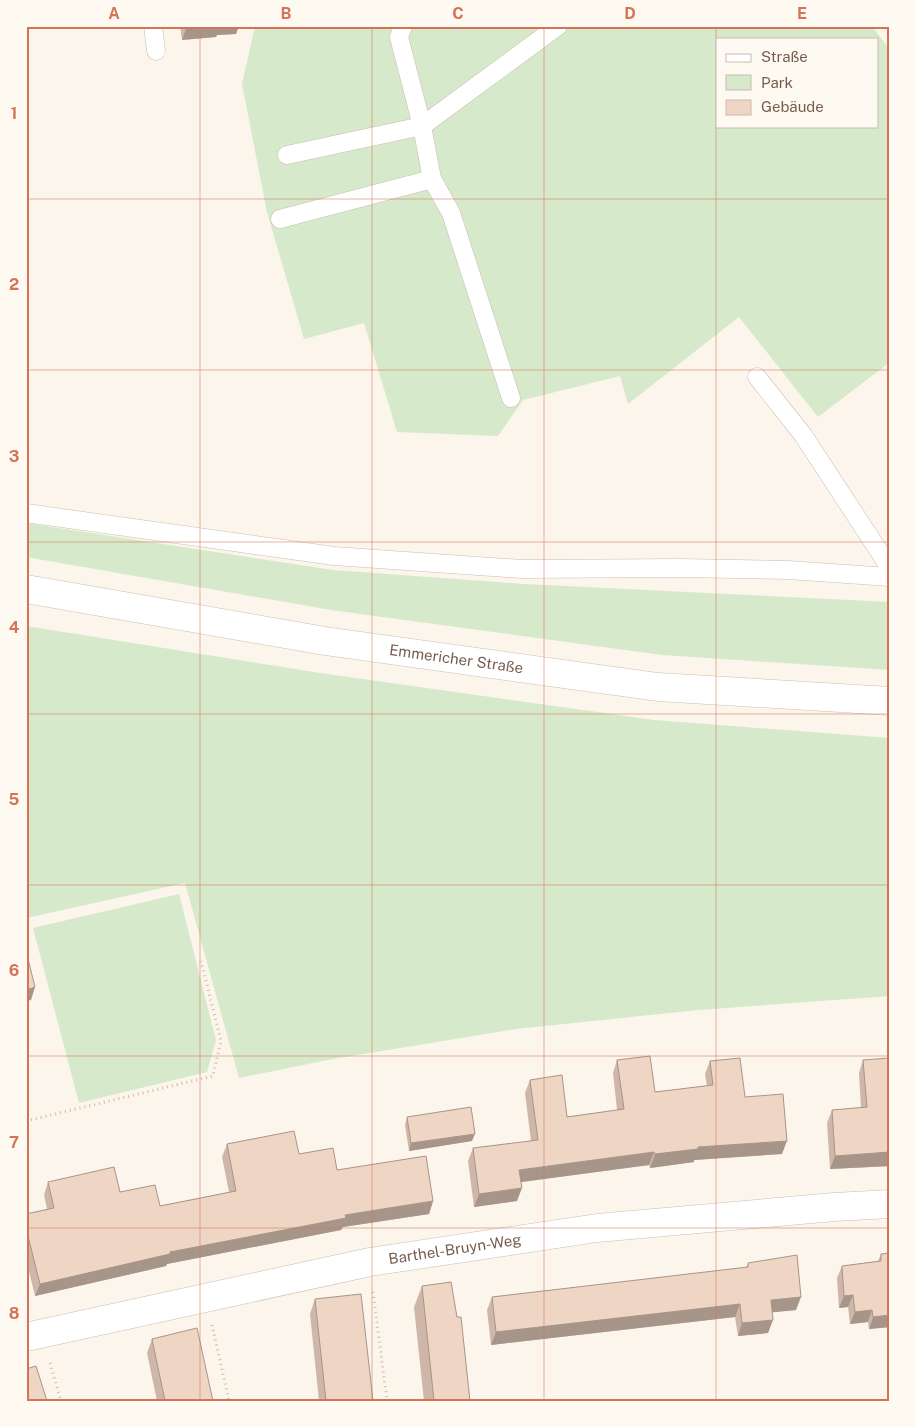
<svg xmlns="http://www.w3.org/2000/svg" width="916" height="1427" font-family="'Public Sans',sans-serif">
  <rect width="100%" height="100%" fill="#fbf5eb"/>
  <!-- green -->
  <g fill="#d6e9ca" fill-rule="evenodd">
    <path d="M 255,26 L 872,26 L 890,50 L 890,362 L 818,417 L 739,317 L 628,404 L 620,376 L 523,400 L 498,436 L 397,432 L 364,323 L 304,339 L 267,212 L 242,84 ZM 717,39 L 877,39 L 877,126 L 717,126 Z"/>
    <path d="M 26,523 L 333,570 L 524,584 L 890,602 L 890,670 L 662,655 L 331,610 L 26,557 Z"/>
    <path d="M 26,626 L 320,673 L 654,720 L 890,738 L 890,996 L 698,1010 L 516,1029 L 333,1059 L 239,1078 L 185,883 L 26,918 Z"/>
    <path d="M 179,894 L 216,1040 L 207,1072 L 79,1103 L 33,928 Z"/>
  </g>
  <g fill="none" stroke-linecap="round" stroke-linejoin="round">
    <!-- lane casing -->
    <g stroke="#cdbdb1" stroke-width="19">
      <g id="lane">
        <path d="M 153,26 L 156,51"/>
        <path d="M 403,26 L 399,37 L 422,126 L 558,26"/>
        <path d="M 287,155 L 422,126 L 432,179 L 451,213 L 511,398"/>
        <path d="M 280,219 L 432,179"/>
        <path d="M 757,377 L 803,435 L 890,568"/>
        <path d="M 26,513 L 334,556 L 522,569 L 680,568 L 788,570 L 890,577"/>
      </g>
    </g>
    <!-- street casing -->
    <g stroke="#cdbdb1" stroke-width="29">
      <g id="street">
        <path id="s1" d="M 26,1337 L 370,1262 L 597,1228 L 834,1207 L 890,1204"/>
      </g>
    </g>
    <!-- secondary casing -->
    <g stroke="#d0beaf" stroke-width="29">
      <g id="secondary">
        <path id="s2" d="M 26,589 L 325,641 L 658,687 L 890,701"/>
      </g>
    </g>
    <!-- path -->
    <g stroke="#d5b9a7" stroke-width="3" stroke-dasharray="1 4" stroke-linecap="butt">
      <path d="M 26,1121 L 213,1076 L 221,1041 L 201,961"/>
      <path d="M 373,1292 L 387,1401"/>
      <path d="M 212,1325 L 229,1401"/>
      <path d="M 50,1363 L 61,1401"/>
    </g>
    <!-- lane -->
    <use href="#lane" stroke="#fff" stroke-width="18"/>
    <!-- street -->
    <use href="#street" stroke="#fff" stroke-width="28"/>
    <!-- secondary -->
    <use href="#secondary" stroke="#fff" stroke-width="28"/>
  </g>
  <!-- wall -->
  <g fill="#ceb7a9">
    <path d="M 180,26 L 239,26 L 236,34 L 217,35 L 216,37 L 182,40 Z"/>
    <path d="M 617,1060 L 655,1092 L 707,1086 L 705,1074 L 710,1061 L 745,1097 L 782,1154 L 694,1160 L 694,1162 L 650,1168 L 649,1165 L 521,1182 L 517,1201 L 474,1207 L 468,1161 L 473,1148 L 531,1141 L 525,1093 L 530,1080 L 567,1117 L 617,1110 L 613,1073 Z"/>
    <path d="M 863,1060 L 890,1166 L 830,1169 L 827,1123 L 832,1110 L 861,1108 L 859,1073 Z"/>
    <path d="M 407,1117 L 472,1141 L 409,1151 L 405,1125 Z"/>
    <path d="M 227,1144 L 299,1154 L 337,1170 L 433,1201 L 429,1214 L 343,1227 L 341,1230 L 167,1264 L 166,1266 L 35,1296 L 26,1259 L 26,1214 L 47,1209 L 44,1195 L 48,1182 L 120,1192 L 160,1206 L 229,1192 L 222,1157 Z"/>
    <path d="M 881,1254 L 890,1327 L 869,1329 L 868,1322 L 850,1324 L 848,1307 L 839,1308 L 837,1278 L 842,1266 L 878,1261 Z"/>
    <path d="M 748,1263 L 796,1310 L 772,1312 L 768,1333 L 738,1336 L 735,1317 L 491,1345 L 487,1310 L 492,1297 L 746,1268 Z"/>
    <path d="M 422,1286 L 457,1317 L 470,1401 L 424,1401 L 414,1307 Z"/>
    <path d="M 315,1299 L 373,1401 L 319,1401 L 310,1314 Z"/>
    <path d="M 152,1339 L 213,1401 L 157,1401 L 147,1353 Z"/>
  </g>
  <!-- shaded-wall -->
  <g fill="#a79589">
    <path d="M 187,26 L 239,26 L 236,34 L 217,35 L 216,37 L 182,40 Z"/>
    <path d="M 35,987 L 31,1000 L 26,1001 L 26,990 Z"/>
    <path d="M 475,1134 L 472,1141 L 409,1151 L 411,1143 Z"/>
    <path d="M 787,1141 L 782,1154 L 694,1160 L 694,1162 L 650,1168 L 655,1154 L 698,1147 Z"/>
    <path d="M 654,1152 L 649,1165 L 514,1183 L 519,1170 Z"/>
    <path d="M 890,1152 L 890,1166 L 830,1169 L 835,1156 Z"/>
    <path d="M 522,1188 L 517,1201 L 474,1207 L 479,1194 Z"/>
    <path d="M 433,1201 L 429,1214 L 343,1227 L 341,1230 L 167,1264 L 166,1266 L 35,1296 L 40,1284 L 170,1252 L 345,1215 Z"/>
    <path d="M 853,1295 L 848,1307 L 839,1308 L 844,1296 Z"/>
    <path d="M 801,1297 L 796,1310 L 766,1313 L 771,1300 Z"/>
    <path d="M 740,1304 L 735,1317 L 491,1345 L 496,1332 Z"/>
    <path d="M 872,1310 L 868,1322 L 850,1324 L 855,1312 Z"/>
    <path d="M 890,1315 L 890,1327 L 869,1329 L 873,1317 Z"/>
    <path d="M 773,1320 L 768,1333 L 738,1336 L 742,1323 Z"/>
  </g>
  <!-- building -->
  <g fill="#efd5c4" stroke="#a79589">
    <path d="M 26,951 L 35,987 L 26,990 Z"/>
    <path d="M 650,1056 L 655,1092 L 713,1085 L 710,1061 L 740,1058 L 745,1097 L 783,1094 L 787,1141 L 698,1147 L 698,1149 L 655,1154 L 654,1152 L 519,1170 L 522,1188 L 479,1194 L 473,1148 L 538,1140 L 530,1080 L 562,1075 L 567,1117 L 624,1109 L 617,1060 Z"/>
    <path d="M 890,1058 L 890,1152 L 835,1156 L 832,1110 L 867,1107 L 863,1060 Z"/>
    <path d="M 471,1107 L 475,1134 L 411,1143 L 407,1117 Z"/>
    <path d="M 294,1131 L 299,1154 L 333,1148 L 337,1170 L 426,1156 L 433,1201 L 345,1215 L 346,1218 L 170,1252 L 170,1254 L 40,1284 L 26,1228 L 26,1214 L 54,1208 L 48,1182 L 114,1167 L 120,1192 L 155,1185 L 160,1206 L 236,1191 L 227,1144 Z"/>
    <path d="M 890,1253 L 890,1315 L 873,1317 L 872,1310 L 855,1312 L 853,1295 L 844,1296 L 842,1266 L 881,1261 L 881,1254 Z"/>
    <path d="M 797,1255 L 801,1297 L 771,1300 L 773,1320 L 742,1323 L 740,1304 L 496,1332 L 492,1297 L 748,1267 L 748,1263 Z"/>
    <path d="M 451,1282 L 457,1317 L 461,1317 L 470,1401 L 434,1401 L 422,1286 Z"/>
    <path d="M 361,1294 L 373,1401 L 326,1401 L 315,1299 Z"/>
    <path d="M 197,1328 L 213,1401 L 165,1401 L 152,1339 Z"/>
    <path d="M 36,1366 L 47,1401 L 26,1401 L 26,1369 Z"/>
  </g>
  <!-- grid -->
  <path fill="none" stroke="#d37458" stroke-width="1" stroke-opacity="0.55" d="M 200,26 L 200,1401M 372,26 L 372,1401M 544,26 L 544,1401M 716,26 L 716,1401M 26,199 L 890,199M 26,370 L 890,370M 26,542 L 890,542M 26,714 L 890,714M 26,885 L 890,885M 26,1056 L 890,1056M 26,1228 L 890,1228"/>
  <g text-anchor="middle" stroke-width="5" stroke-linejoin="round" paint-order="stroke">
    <!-- street labels -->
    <g font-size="15" fill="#765d4f" stroke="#fef9f1">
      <text dy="5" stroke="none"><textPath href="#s2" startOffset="436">Emmericher Straße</textPath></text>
      <text dy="5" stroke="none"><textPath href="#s1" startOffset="438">Barthel-Bruyn-Weg</textPath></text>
    </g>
  </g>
  <!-- border -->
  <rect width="916" height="1427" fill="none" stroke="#fef9f1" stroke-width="55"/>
  <!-- legend -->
  <rect x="716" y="38" width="162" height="90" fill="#fef9f1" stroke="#c8bbb0"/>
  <rect x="726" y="54" width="25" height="8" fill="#ffffff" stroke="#c8bbb0"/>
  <text x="761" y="62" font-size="15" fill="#765d4f">Straße</text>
  <rect x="726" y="75" width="25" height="15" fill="#d6e9ca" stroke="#c8bbb0"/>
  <text x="761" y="88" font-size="15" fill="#765d4f">Park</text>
  <rect x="726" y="100" width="25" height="15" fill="#efd5c4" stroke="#c8bbb0"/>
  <text x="761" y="112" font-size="15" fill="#765d4f">Gebäude</text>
  <rect x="28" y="28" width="860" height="1372" fill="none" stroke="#d37458" stroke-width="2"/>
  <g font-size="16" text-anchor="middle" font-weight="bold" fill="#d37458">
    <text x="114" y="19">A</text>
    <text x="286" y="19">B</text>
    <text x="458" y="19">C</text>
    <text x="630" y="19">D</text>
    <text x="802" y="19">E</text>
    <text x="14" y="119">1</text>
    <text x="14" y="290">2</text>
    <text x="14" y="462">3</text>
    <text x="14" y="633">4</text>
    <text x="14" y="805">5</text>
    <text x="14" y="976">6</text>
    <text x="14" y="1148">7</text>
    <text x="14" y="1319">8</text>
  </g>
</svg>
